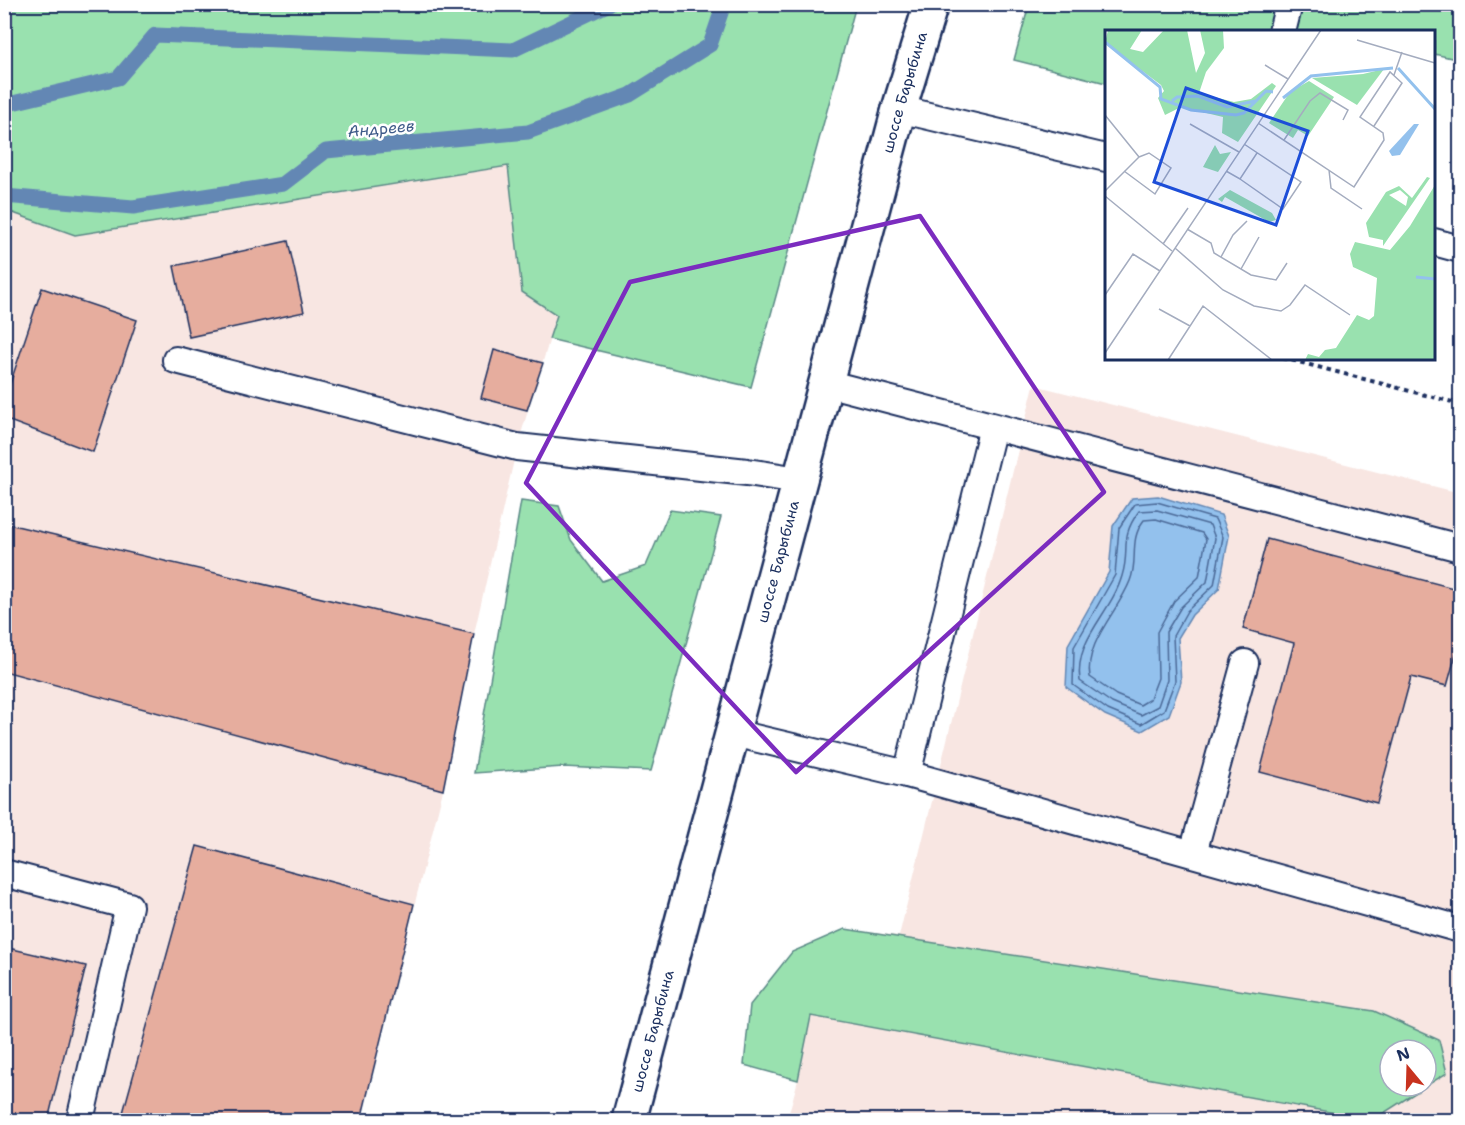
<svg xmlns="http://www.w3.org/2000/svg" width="1465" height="1125" font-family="'Shantell Sans',sans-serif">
  <rect width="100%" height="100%" fill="#fff"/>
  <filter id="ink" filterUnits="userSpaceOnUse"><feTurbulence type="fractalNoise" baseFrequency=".0167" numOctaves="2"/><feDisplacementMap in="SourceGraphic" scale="12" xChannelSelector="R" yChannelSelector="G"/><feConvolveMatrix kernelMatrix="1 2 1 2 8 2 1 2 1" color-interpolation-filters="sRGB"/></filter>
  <g filter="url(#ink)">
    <!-- built -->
    <g fill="#f8e6e2" fill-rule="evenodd">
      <path d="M 301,5 L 423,5 L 401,10 Z"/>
      <path d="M 508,166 L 522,291 L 557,315 L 517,447 L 474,634 L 443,790 L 361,1120 L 5,1120 L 4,222 L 13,213 L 75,235 Z"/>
      <path d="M 1034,385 L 1460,493 L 1460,1120 L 787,1120 L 798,1080 L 744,1065 L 750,1005 L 792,952 L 845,929 L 899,936 ZM 1390,1050 L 1426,1050 L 1426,1086 L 1390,1086 Z"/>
    </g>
    <!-- green -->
    <g fill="#99e1af" stroke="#5a8886" stroke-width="1.5">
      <path d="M 301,5 L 401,10 L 423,4 L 856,5 L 751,387 L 549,339 L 557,315 L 522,292 L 508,166 L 75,235 L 13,213 L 5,222 L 5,5 Z"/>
      <path d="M 1029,5 L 1460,5 L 1460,60 L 1434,54 L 1434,32 L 1106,32 L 1106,83 L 1014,60 Z"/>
      <path d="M 521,501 L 559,506 L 571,540 L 602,581 L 646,566 L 670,510 L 721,517 L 651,771 L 563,767 L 474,773 Z"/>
      <path d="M 845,929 L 1374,1011 L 1439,1040 L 1447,1073 L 1426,1086 L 1426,1050 L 1390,1050 L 1390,1086 L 1426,1086 L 1373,1120 L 811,1016 L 798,1080 L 744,1065 L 750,1005 L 792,952 Z"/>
    </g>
    <!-- water -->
    <path fill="#93c1ed" stroke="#6387b4" stroke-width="1.5" d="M 1158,496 L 1221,515 L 1229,536 L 1219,589 L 1192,615 L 1178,638 L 1181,682 L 1169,715 L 1142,731 L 1105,715 L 1066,687 L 1068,645 L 1109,572 L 1113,526 L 1132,498 Z"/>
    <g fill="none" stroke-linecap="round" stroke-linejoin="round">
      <!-- shore -->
      <g stroke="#4b6997" stroke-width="1.5">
        <path d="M 1157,502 L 1215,519 L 1223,537 L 1214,585 L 1187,611 L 1173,636 L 1175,681 L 1164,710 L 1141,724 L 1108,710 L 1073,685 L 1074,647 L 1115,575 L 1119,528 L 1135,504 Z"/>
        <path d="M 1157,510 L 1210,525 L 1215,538 L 1207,582 L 1181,607 L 1166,632 L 1167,680 L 1158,706 L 1141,715 L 1112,703 L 1080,681 C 1074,639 1111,614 1122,576 C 1131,548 1118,540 1139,511 Z"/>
        <path d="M 1156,519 L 1202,533 L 1206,539 L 1199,577 L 1174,601 L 1157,632 L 1158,678 L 1150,699 L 1140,705 L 1116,695 L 1090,677 C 1084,643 1118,612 1130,581 C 1139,559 1128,541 1144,520 Z"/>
      </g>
      <!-- stream -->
      <g stroke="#6387b4" stroke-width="15">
        <path d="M 4,105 L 118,78 L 155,35 L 513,50 L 609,4"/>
        <path d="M 4,196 L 133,207 L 283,184 L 326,151 L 528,132 L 630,95 L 710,45 L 724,4"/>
      </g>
    </g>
    <!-- building -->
    <g fill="#e6ad9e" stroke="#1b2f5e" stroke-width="1.5">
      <path d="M 288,241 L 304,312 L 189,337 L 174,266 Z"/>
      <path d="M 42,288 L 137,320 L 93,452 L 4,419 L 4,402 Z"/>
      <path d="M 494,350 L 543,363 L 527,410 L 481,398 Z"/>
      <path d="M 4,523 L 474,634 L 443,790 L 4,671 Z"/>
      <path d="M 1267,539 L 1461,590 L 1461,636 L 1447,686 L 1411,677 L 1377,803 L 1260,772 L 1294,643 L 1243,629 Z"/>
      <path d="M 197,846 L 414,904 L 361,1120 L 121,1120 Z"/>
      <path d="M 4,947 L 86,966 L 48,1120 L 4,1120 Z"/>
    </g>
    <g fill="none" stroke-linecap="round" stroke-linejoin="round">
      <!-- service casing -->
      <g stroke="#1b2f5e" stroke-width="30">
        <g id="service">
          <path d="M 1282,32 L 1289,4"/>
          <path d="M 899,109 L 1106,158"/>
          <path d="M 1434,242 L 1460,249"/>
          <path d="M 176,360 L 517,447 L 747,472 L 799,480"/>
          <path d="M 826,383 L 1460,548"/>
          <path d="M 733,733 L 907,774 L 993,427"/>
          <path d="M 907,774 L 1460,929"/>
          <path d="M 1193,853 L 1245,663"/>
          <path d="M 4,873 L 129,906 L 80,1120"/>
        </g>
      </g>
      <!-- secondary casing -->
      <g stroke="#1b2f5e" stroke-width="38">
        <g id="secondary">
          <path id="s1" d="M 629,1120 L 899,109 L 931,4"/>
        </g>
      </g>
      <!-- path -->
      <path stroke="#1b2f5e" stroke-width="4" stroke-dasharray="4.5 4.5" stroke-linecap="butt" d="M 1283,358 L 1460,404"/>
      <!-- service -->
      <use href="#service" stroke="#fff" stroke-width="26"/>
      <!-- secondary -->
      <use href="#secondary" stroke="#fff" stroke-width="33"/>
    </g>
  </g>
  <!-- marked area -->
  <path fill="none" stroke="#7b2cbf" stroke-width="4.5" stroke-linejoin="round" d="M 920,216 L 1104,492 L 796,772 L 526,483 L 630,282 Z"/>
  <g text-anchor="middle" stroke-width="5" stroke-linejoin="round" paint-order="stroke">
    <!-- street labels -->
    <g font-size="15" fill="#1b2f5e" stroke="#fff">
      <text dy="5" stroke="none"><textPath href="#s1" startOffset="1064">шоссе Барыбина</textPath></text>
      <text dy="5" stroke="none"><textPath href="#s1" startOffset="578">шоссе Барыбина</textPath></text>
      <text dy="5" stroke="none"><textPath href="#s1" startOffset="92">шоссе Барыбина</textPath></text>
    </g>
    <!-- water labels -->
    <g font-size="16" font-style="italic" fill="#3f5b89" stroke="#fff">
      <text transform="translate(381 128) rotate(-5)" y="6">Андреев</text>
    </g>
  </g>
  <!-- overview -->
  <g transform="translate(1105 30)">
    <rect width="330" height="330" fill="#fff"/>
    <path d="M 3,0 L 37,0 L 25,19 L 38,22 L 59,0 L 82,0 L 91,43 L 100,23 L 95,0 L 118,0 L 119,18 L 101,42 L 94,63 L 129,72 L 146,69 L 167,53 L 171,56 L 133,112 L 117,103 L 118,87 L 76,77 L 60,85 L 53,68 L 59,61 L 56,55 L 0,13 ZM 279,39 L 252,75 L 207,48 L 258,44 ZM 204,51 L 229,67 L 203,106 L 193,100 L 188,108 L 164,93 L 185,62 ZM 110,115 L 115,124 L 126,122 L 113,142 L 98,137 ZM 322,147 L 325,148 L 278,216 L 278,210 L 264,207 L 261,193 L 281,162 L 294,156 L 307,168 ZM 295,160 L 303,167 L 301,176 L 284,165 ZM 330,155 L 330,330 L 200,330 L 203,324 L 214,327 L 220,320 L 231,318 L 252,285 L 264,290 L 269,286 L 272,248 L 248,237 L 245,224 L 250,212 L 285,220 L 305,196 ZM 125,160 L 167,183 L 171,190 L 164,192 L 120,167 L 117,172 L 113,169 Z" fill="#99e1af" fill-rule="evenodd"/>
    <path d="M 309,94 L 314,94 L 295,125 L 287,126 L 284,121 Z" fill="#93c1ed"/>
    <path fill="none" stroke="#93c1ed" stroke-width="3" d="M 0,12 L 55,57 L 56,69 L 86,80 L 131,85 L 139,83 L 161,61 L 168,62M 293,38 L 330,79M 178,68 L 206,46 L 288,38M 67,71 L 72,67 L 93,66 L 122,77 L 150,71M 311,247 L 330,249"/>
    <path fill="none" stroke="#a4acbf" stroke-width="1.5" d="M 252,10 L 330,33M 160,35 L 183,49M 289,45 L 297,22M 0,85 L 34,127 L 0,161M 153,93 L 249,157 L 279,110 L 278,103 L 255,87 L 285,42 L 297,53 L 269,96M 85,94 L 134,122M 179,110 L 205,71 L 215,63 L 243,80 L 238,90M 224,140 L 226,158 L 257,179M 19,141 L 50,164 L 66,138 L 44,123 L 34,127M 121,141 L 135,149 L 152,123M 135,149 L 178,179 L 196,152 L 139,114M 0,166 L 67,221M 82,199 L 106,213 L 109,223 L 146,245 L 171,250 L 182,233M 58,214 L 83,178M 70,218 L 118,260 L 149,276 L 176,281 L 185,275 L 200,255 L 245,285M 116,227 L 128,205 L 142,191M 136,239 L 154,207M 0,265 L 28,224 L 55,241M 54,279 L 85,296M 0,323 L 216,0M 63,330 L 98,276 L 167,330"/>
    <path fill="#1d4ed8" fill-opacity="0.15" stroke="#1d4ed8" stroke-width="3" d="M 81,58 L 203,101 L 171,195 L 49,152 Z"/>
    <rect width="330" height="330" fill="none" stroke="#1b2f5e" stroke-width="3"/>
  </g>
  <!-- margin -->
  <rect width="1465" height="1125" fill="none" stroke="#fff" stroke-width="24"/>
  <rect x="12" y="12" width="1441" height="1101" fill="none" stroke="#1b2f5e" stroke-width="2" filter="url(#ink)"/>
  <!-- north arrow -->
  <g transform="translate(1408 1068) rotate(341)"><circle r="28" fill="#ffffff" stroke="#a4acbf" stroke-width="1.5"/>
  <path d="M0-4.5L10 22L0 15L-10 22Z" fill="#c8321e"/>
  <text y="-9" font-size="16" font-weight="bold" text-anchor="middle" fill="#1b2f5e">N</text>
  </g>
</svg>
